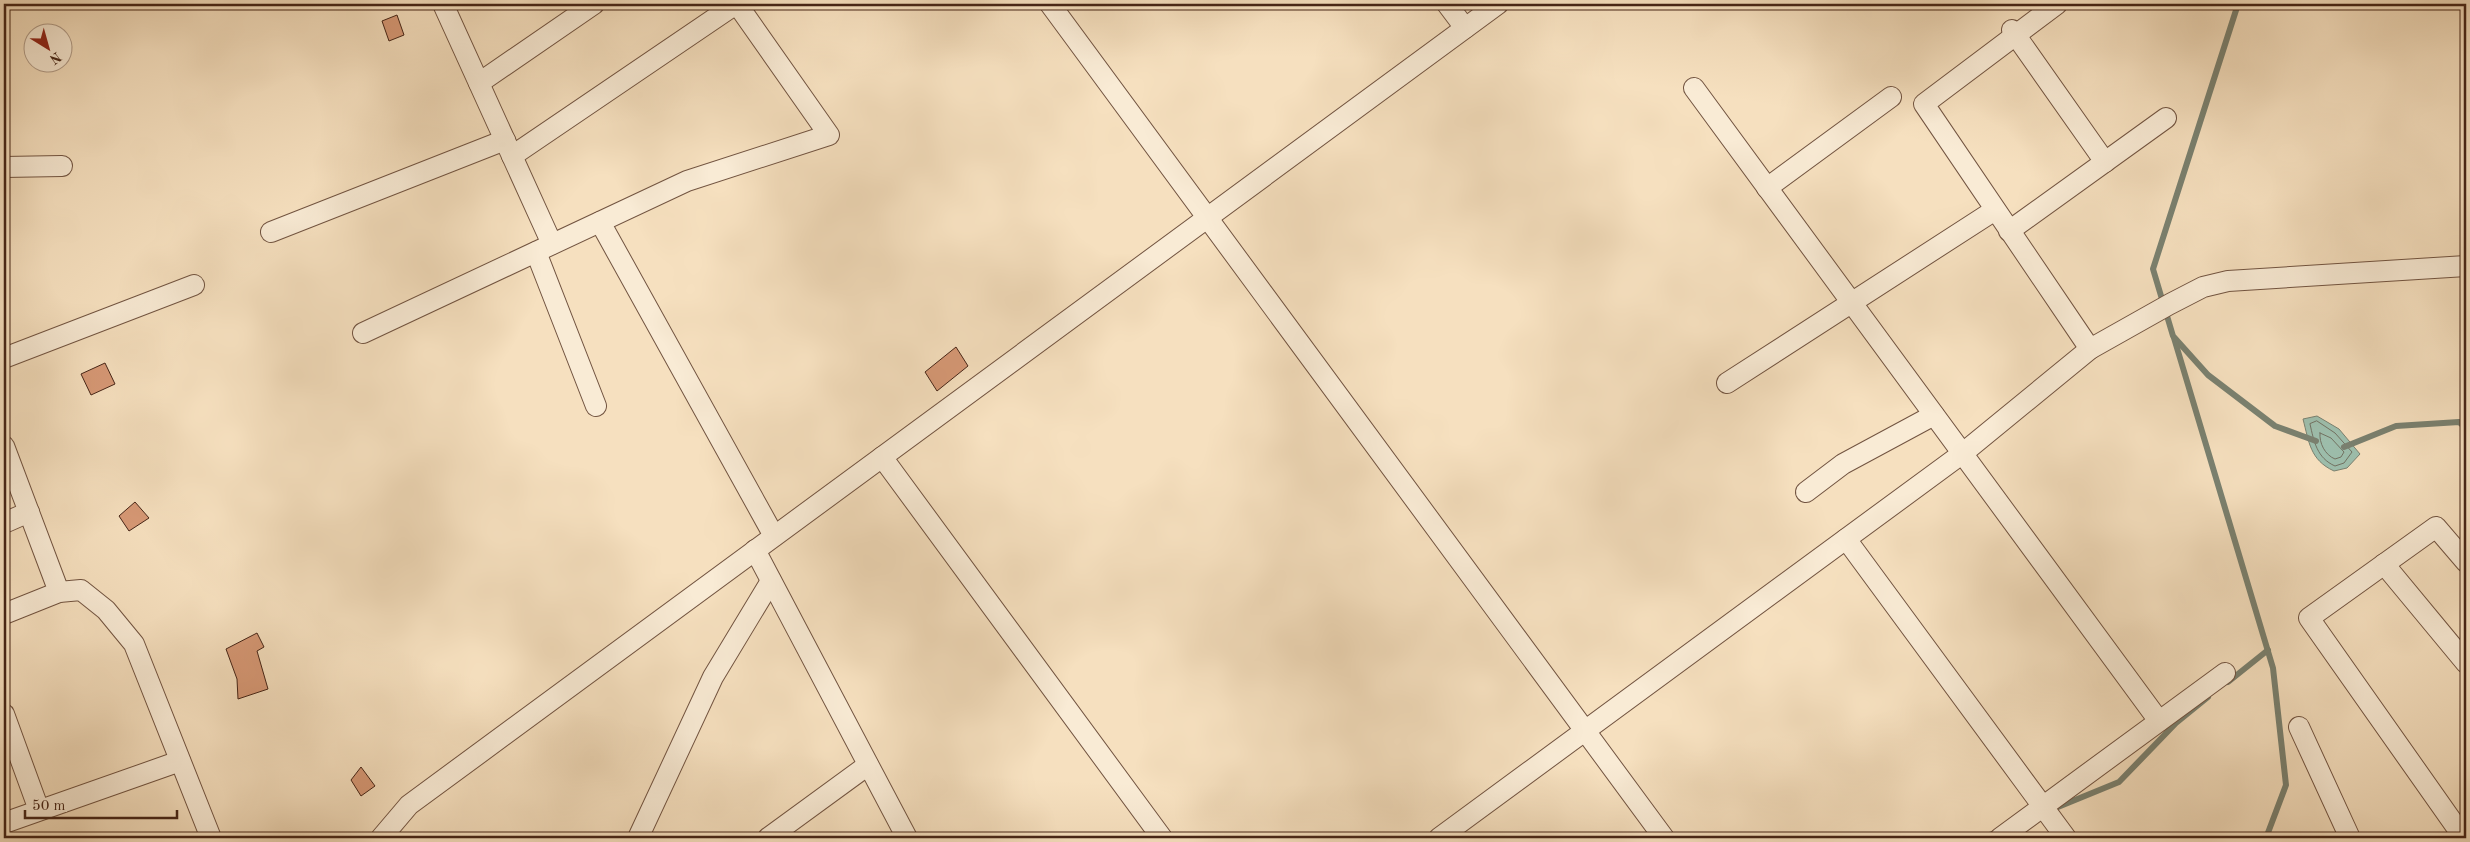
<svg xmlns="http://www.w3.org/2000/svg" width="2470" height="842" font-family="'Old Standard TT',serif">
  <rect width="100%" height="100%" fill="#f6e0bf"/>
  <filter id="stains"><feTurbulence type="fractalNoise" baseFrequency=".004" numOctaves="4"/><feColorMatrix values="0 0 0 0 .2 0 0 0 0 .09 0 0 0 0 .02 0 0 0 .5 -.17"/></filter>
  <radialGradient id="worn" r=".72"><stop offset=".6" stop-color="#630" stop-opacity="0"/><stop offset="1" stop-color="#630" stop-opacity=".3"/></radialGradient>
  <!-- water -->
  <path fill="#9dbeac" stroke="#7a8170" d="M 2317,416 L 2339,429 L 2360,454 L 2347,468 L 2334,471 C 2310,460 2309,442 2303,419 Z"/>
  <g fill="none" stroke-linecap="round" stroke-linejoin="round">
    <!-- shore -->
    <g stroke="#727262" stroke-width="1">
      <path d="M 2317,421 L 2335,433 L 2352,452 L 2344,463 L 2335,466 C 2317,458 2314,442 2310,424 Z"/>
      <path d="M 2320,433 L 2331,438 L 2344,452 L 2341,457 L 2335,459 C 2325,455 2319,443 2320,433 Z"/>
    </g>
    <!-- stream -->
    <g stroke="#7a8170" stroke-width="6">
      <path d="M 2238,4 L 2153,269 L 2173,336 L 2208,375 L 2275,426 L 2316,441"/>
      <path d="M 2174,338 L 2273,668 L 2286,785 L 2266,838"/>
      <path d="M 2344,447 L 2396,426 L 2459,422 L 2466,428"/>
      <path d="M 2228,682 L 2268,650"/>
      <path d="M 2053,809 L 2119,782 L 2176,723 L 2208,697"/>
      <path d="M 1982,838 L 1997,832"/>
    </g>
  </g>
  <!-- building -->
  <g fill="#d79976" stroke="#462517">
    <path d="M 397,15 L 404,35 L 389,41 L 382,21 Z"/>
    <path d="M 956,347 L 968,366 L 937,391 L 925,372 Z"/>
    <path d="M 105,363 L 115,384 L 91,395 L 81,374 Z"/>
    <path d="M 135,502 L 149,518 L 129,531 L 119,516 Z"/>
    <path d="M 257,633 L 264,647 L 257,651 L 268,689 L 238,699 L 237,679 L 226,649 Z"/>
    <path d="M 361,767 L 375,786 L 361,796 L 351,780 Z"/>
  </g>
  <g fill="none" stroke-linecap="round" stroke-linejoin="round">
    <!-- street casing -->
    <g stroke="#725441" stroke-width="22">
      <g id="street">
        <path d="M 443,4 L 552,244"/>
        <path d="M 1050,4 L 1664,838"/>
        <path d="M 1447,4 L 1465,28"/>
        <path d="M 2057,4 L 1924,104 L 2090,349"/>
        <path d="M 2012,30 L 2105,162"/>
        <path d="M 479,83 L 594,4"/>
        <path d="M 1694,88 L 2159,721"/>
        <path d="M 512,156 L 736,4"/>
        <path d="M 4,167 L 62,166"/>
        <path d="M 1767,188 L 1891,97"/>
        <path d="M 600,222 L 774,536"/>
        <path d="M 2009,231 L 2166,118"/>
        <path d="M 271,232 L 505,140"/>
        <path d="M 536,252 L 596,406"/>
        <path d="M 363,333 L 687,181 L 829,135 L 737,4"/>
        <path d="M 4,358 L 194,285"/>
        <path d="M 1727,383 L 1995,210"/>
        <path d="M 4,446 L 59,592"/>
        <path d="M 882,457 L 1162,838"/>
        <path d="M 1806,492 L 1843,464 L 1934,415"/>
        <path d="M 4,523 L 29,512"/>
        <path d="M 1846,539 L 2066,838"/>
        <path d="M 755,550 L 907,838"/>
        <path d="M 2384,564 L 2466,663"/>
        <path d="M 4,614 L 59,592 L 81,590 L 106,610 L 134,644 L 211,838"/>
        <path d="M 4,714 L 39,810"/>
        <path d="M 2299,727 L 2350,838"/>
        <path d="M 4,823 L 180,761"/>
        <path d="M 381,838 L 409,805 L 1498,4"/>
        <path d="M 638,838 L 713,677 L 771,581"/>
        <path d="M 768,838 L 868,765"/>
        <path d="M 1439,838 L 1963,453 L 2090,349 L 2170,304 L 2203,287 L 2228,281 L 2466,266"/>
        <path d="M 2000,838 L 2225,673"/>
        <path d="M 2464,838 L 2309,618 L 2436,527 L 2466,562"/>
      </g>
    </g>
    <!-- street -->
    <use href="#street" stroke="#f9ebd5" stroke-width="20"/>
  </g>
  <!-- margin -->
  <rect width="2470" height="842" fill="none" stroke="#f6e0bf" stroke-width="20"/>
  <rect x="5" y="5" width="2460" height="832" fill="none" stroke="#462517" stroke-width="2.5"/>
  <rect x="10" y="10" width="2450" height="822" fill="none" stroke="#462517"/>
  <!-- north arrow -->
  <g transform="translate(48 48) rotate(143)"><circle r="24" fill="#f9ebd5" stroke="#b19c89"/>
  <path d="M0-4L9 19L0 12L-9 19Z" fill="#8f2418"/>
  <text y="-8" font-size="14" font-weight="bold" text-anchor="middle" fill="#462517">N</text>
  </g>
  <!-- scale -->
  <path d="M25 810v8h152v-8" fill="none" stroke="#462517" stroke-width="2.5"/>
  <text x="32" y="810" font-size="15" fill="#462517" stroke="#f9ebd5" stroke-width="4" paint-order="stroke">50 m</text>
  <rect width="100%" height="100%" filter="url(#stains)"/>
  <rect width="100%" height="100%" fill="url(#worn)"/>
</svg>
